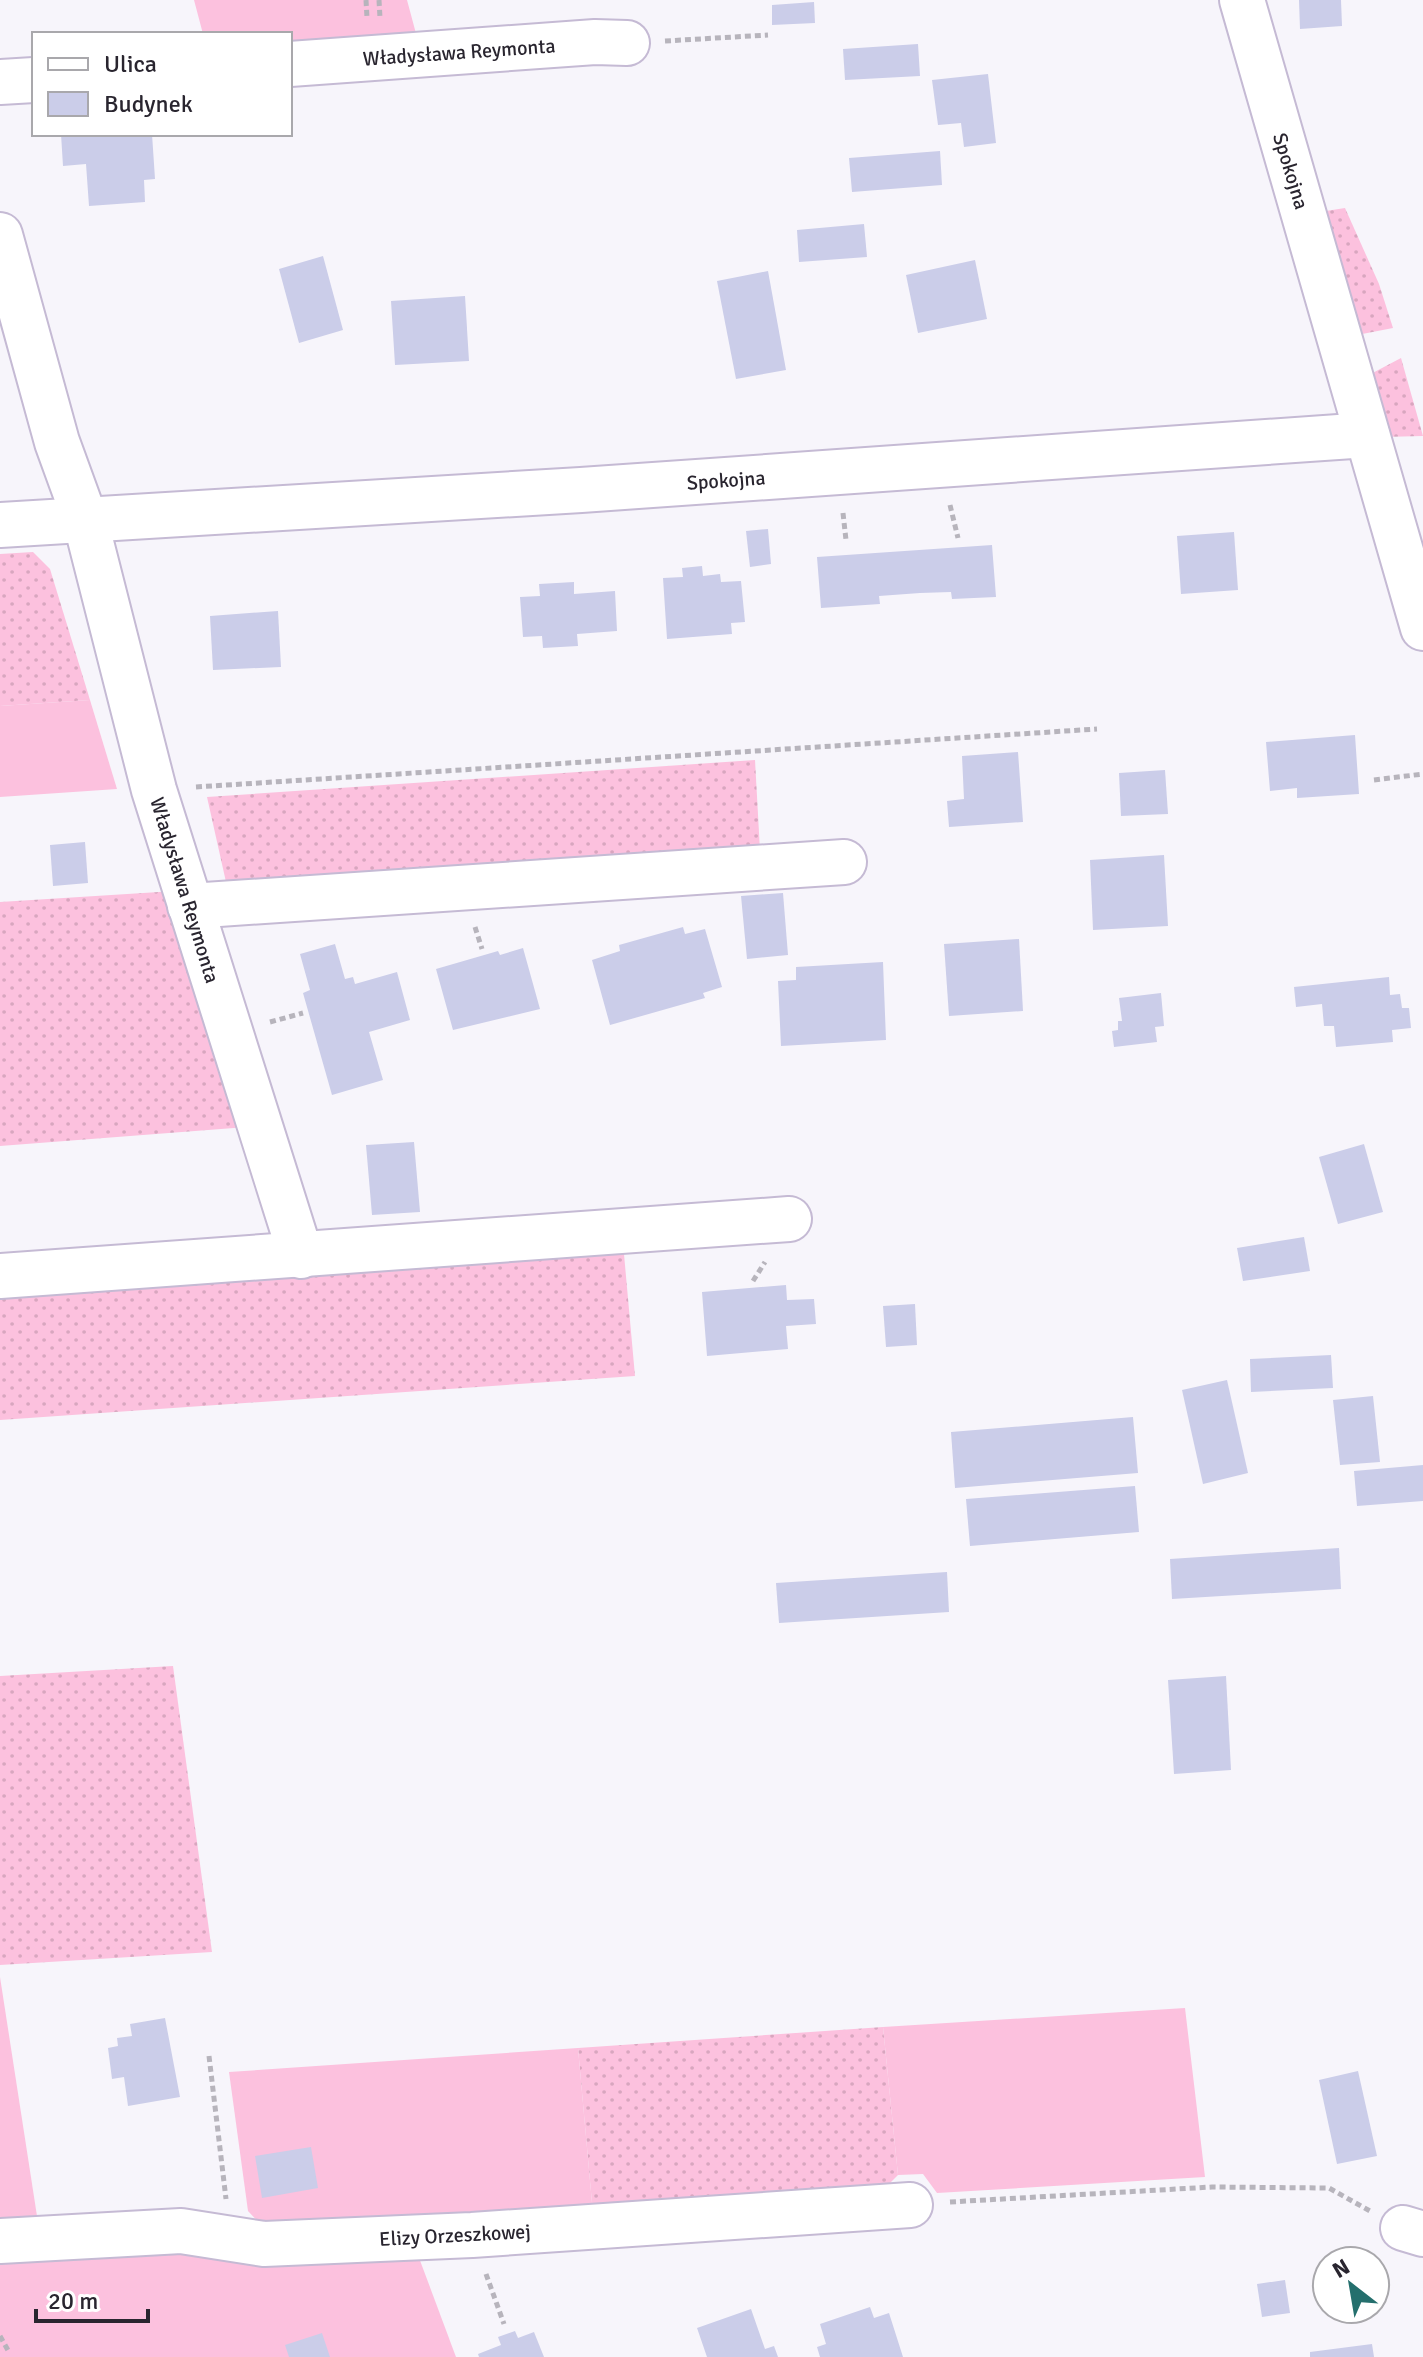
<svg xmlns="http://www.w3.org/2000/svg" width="1423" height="2357" font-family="Signika,sans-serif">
  <defs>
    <pattern id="grass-dots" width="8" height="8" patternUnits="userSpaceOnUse" patternTransform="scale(2)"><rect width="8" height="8" fill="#fcc1de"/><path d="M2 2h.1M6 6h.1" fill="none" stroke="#d8a6bf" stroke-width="1.8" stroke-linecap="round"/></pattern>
  </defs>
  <rect width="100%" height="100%" fill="#f7f5fb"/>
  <!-- grass -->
  <g fill="url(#grass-dots)">
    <path d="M 1345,208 L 1379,284 L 1393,328 L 1352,336 L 1313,213 Z"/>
    <path d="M 1401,358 L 1423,436 L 1383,437 L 1365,377 Z"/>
    <path d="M 33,552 L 50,569 L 90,700 L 0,706 L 0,554 Z"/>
    <path d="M 755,760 L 760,851 L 226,882 L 207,797 Z"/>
    <path d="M 175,891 L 247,1127 L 0,1146 L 0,902 Z"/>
    <path d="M 623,1243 L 635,1376 L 0,1420 L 0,1285 Z"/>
    <path d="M 173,1666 L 212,1952 L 0,1965 L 0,1676 Z"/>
    <path d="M 883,2027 L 898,2175 L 880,2193 L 593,2214 L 578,2048 Z"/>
  </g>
  <!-- garden -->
  <g fill="#fcc1de">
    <path d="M 194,0 L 407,0 L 418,41 L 290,51 L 290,34 L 203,34 Z"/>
    <path d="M 90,700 L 117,789 L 0,797 L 0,706 Z"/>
    <path d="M 0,1977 L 39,2229 L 0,2231 Z"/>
    <path d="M 1185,2008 L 1205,2177 L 937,2193 L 923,2174 L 898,2175 L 883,2027 Z"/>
    <path d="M 578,2048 L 593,2214 L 269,2233 L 248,2211 L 229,2072 Z"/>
    <path d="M 415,2247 L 456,2357 L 0,2357 L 0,2255 Z"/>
  </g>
  <!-- building -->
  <g fill="#cbcde9">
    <path d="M 1299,0 L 1341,0 L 1342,26 L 1300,29 Z"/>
    <path d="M 814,2 L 815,23 L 772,25 L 772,5 Z"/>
    <path d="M 918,44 L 920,76 L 845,80 L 843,49 Z"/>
    <path d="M 988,74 L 996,143 L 964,147 L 961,123 L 938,125 L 932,80 Z"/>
    <path d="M 61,134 L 152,134 L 155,179 L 144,180 L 145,202 L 89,206 L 86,164 L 63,166 Z"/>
    <path d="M 940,151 L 942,185 L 852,192 L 849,158 Z"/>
    <path d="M 864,224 L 867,257 L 799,262 L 797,230 Z"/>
    <path d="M 323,256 L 343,330 L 299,343 L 279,269 Z"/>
    <path d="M 975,260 L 987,319 L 918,333 L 906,275 Z"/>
    <path d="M 768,271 L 786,370 L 736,379 L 717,281 Z"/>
    <path d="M 465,296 L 469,361 L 395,365 L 391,301 Z"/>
    <path d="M 768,529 L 771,564 L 750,567 L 746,531 Z"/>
    <path d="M 1234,532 L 1238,590 L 1181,594 L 1177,536 Z"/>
    <path d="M 992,545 L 996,597 L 952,599 L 951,592 L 920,593 L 879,596 L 880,604 L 821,608 L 817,557 Z"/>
    <path d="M 702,566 L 703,576 L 720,574 L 721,582 L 741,581 L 745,622 L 731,623 L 732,634 L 667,639 L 663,578 L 683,577 L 682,568 Z"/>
    <path d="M 574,582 L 574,594 L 615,591 L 617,631 L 577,634 L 578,646 L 543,648 L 542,636 L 523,637 L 520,597 L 540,596 L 539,584 Z"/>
    <path d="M 278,611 L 281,667 L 213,670 L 210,616 Z"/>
    <path d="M 1355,735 L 1359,794 L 1297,798 L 1297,788 L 1270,791 L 1266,742 Z"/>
    <path d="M 1018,752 L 1023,822 L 949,827 L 947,801 L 964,799 L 962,756 Z"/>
    <path d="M 1165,770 L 1168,814 L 1121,816 L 1119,773 Z"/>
    <path d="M 85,842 L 88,883 L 53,886 L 50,845 Z"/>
    <path d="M 1164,855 L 1168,926 L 1093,930 L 1090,860 Z"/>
    <path d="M 783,893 L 788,955 L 747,959 L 741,896 Z"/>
    <path d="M 683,927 L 685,934 L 705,929 L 722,987 L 703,993 L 705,998 L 610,1025 L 592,960 L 620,951 L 619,945 Z"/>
    <path d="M 1019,939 L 1023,1011 L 949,1016 L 944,944 Z"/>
    <path d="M 335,944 L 345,979 L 353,977 L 355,984 L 397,972 L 410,1020 L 369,1032 L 383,1080 L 332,1095 L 303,993 L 310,990 L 300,954 Z"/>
    <path d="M 523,948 L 540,1009 L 453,1030 L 436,969 L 498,951 L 500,955 Z"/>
    <path d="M 883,962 L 886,1040 L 781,1046 L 778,981 L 796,980 L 796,967 Z"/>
    <path d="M 1389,977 L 1390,995 L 1400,994 L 1402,1008 L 1409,1008 L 1411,1028 L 1392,1030 L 1393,1042 L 1336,1047 L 1334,1026 L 1324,1026 L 1322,1004 L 1296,1007 L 1294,987 Z"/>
    <path d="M 1161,993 L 1164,1026 L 1155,1027 L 1157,1042 L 1114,1047 L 1112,1031 L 1118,1030 L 1118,1021 L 1122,1021 L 1119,998 Z"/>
    <path d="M 414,1142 L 420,1212 L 372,1215 L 366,1145 Z"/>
    <path d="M 1364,1144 L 1383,1212 L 1338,1224 L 1319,1157 Z"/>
    <path d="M 1304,1237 L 1310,1271 L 1243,1281 L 1237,1248 Z"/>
    <path d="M 786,1285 L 787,1300 L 814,1299 L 816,1324 L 786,1326 L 788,1349 L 707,1356 L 702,1292 Z"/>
    <path d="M 915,1304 L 917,1345 L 886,1347 L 883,1306 Z"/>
    <path d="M 1331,1355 L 1333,1388 L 1251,1392 L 1250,1359 Z"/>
    <path d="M 1227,1380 L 1248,1473 L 1203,1484 L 1182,1390 Z"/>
    <path d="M 1373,1396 L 1380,1462 L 1340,1465 L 1333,1400 Z"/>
    <path d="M 1133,1417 L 1138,1473 L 955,1488 L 951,1432 Z"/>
    <path d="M 1423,1465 L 1423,1501 L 1357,1506 L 1354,1471 Z"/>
    <path d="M 1135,1486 L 1139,1532 L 970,1546 L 966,1499 Z"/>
    <path d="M 1339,1548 L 1341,1589 L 1172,1599 L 1170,1559 Z"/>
    <path d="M 947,1572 L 949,1612 L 779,1623 L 776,1583 Z"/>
    <path d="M 1226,1676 L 1231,1770 L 1174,1774 L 1168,1680 Z"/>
    <path d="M 165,2018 L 180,2097 L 128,2106 L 124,2077 L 112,2079 L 108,2048 L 118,2046 L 117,2038 L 132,2036 L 130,2024 Z"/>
    <path d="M 1358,2071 L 1377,2156 L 1337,2164 L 1319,2080 Z"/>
    <path d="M 311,2147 L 318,2188 L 262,2198 L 255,2156 Z"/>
    <path d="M 1285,2280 L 1290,2313 L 1262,2317 L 1257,2284 Z"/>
    <path d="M 870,2307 L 874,2318 L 889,2313 L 903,2357 L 820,2357 L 817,2347 L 826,2344 L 820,2324 Z"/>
    <path d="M 751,2309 L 765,2349 L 774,2346 L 778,2357 L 707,2357 L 697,2328 Z"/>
    <path d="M 515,2331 L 518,2338 L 534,2332 L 544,2357 L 479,2357 L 478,2354 L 501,2345 L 498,2337 Z"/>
    <path d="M 322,2333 L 330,2357 L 289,2357 L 285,2345 Z"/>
    <path d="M 1372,2344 L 1374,2357 L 1310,2357 L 1310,2352 Z"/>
  </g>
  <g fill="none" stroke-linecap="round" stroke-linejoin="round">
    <!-- minor casing -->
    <g stroke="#c5bad4" stroke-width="48">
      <g id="minor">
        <path d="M 1242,0 L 1423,628"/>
        <path d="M 290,64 L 595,42 L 627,43"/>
        <path d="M 0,82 L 34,80"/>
        <path d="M 0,235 L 57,442 L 85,519 L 154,790 L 301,1256"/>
        <path d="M 0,525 L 581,490 L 1367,435"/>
        <path d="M 190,906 L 844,862"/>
        <path d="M 0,1276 L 789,1219"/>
        <path d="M 1403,2228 L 1423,2234"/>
        <path d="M 0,2241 L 181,2231 L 264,2244 L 472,2235 L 910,2205"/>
      </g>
    </g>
    <!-- path -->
    <g stroke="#b7b4bc" stroke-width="5" stroke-dasharray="6 4" stroke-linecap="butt">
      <path d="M 366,0 L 367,18"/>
      <path d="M 379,0 L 380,18"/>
      <path d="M 665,41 L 768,35"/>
      <path d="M 950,505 L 958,538"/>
      <path d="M 843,513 L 846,540"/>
      <path d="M 1374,780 L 1423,774"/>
      <path d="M 196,787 L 1097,729"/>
      <path d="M 475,927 L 482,949"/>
      <path d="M 270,1022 L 303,1013"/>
      <path d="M 753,1281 L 765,1262"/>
      <path d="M 209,2056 L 226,2199"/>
      <path d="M 950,2202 L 1212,2187 L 1329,2188 L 1370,2211"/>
      <path d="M 486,2274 L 504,2324"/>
      <path d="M 0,2336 L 9,2352"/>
    </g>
    <!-- minor -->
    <use href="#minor" stroke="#fff" stroke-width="44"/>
  </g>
  <g text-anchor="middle" stroke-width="6" stroke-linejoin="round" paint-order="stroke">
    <!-- street labels -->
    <g font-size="20" fill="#29252f" stroke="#fff">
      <text transform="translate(459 52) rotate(-4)" y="7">Władysława Reymonta</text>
      <text transform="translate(1291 171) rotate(73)" y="7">Spokojna</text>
      <text transform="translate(726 480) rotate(-4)" y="7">Spokojna</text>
      <text transform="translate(185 890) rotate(73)" y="7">Władysława Reymonta</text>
      <text transform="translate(455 2235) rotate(-3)" y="7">Elizy Orzeszkowej</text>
    </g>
  </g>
  <!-- legend -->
  <rect x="32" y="32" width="260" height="104" fill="#ffffff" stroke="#a9a8ac" stroke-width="2"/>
  <rect x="48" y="58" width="40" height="12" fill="#ffffff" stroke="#a9a8ac" stroke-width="2"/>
  <text x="104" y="72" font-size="24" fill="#29252f">Ulica</text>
  <rect x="48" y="92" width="40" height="24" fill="#cbcde9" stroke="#a9a8ac" stroke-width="2"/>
  <text x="104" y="112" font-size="24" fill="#29252f">Budynek</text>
  <!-- north arrow -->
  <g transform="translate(1351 2285) rotate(329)"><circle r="38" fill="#ffffff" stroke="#a9a8ac" stroke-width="2"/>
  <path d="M0-6L14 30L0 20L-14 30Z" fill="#246f6d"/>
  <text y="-12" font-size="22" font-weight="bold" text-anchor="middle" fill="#29252f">N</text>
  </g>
  <!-- scale -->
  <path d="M36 2309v12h112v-12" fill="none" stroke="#29252f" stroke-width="4"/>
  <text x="48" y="2309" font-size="24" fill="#29252f" stroke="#ffffff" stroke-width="6" paint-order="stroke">20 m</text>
</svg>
